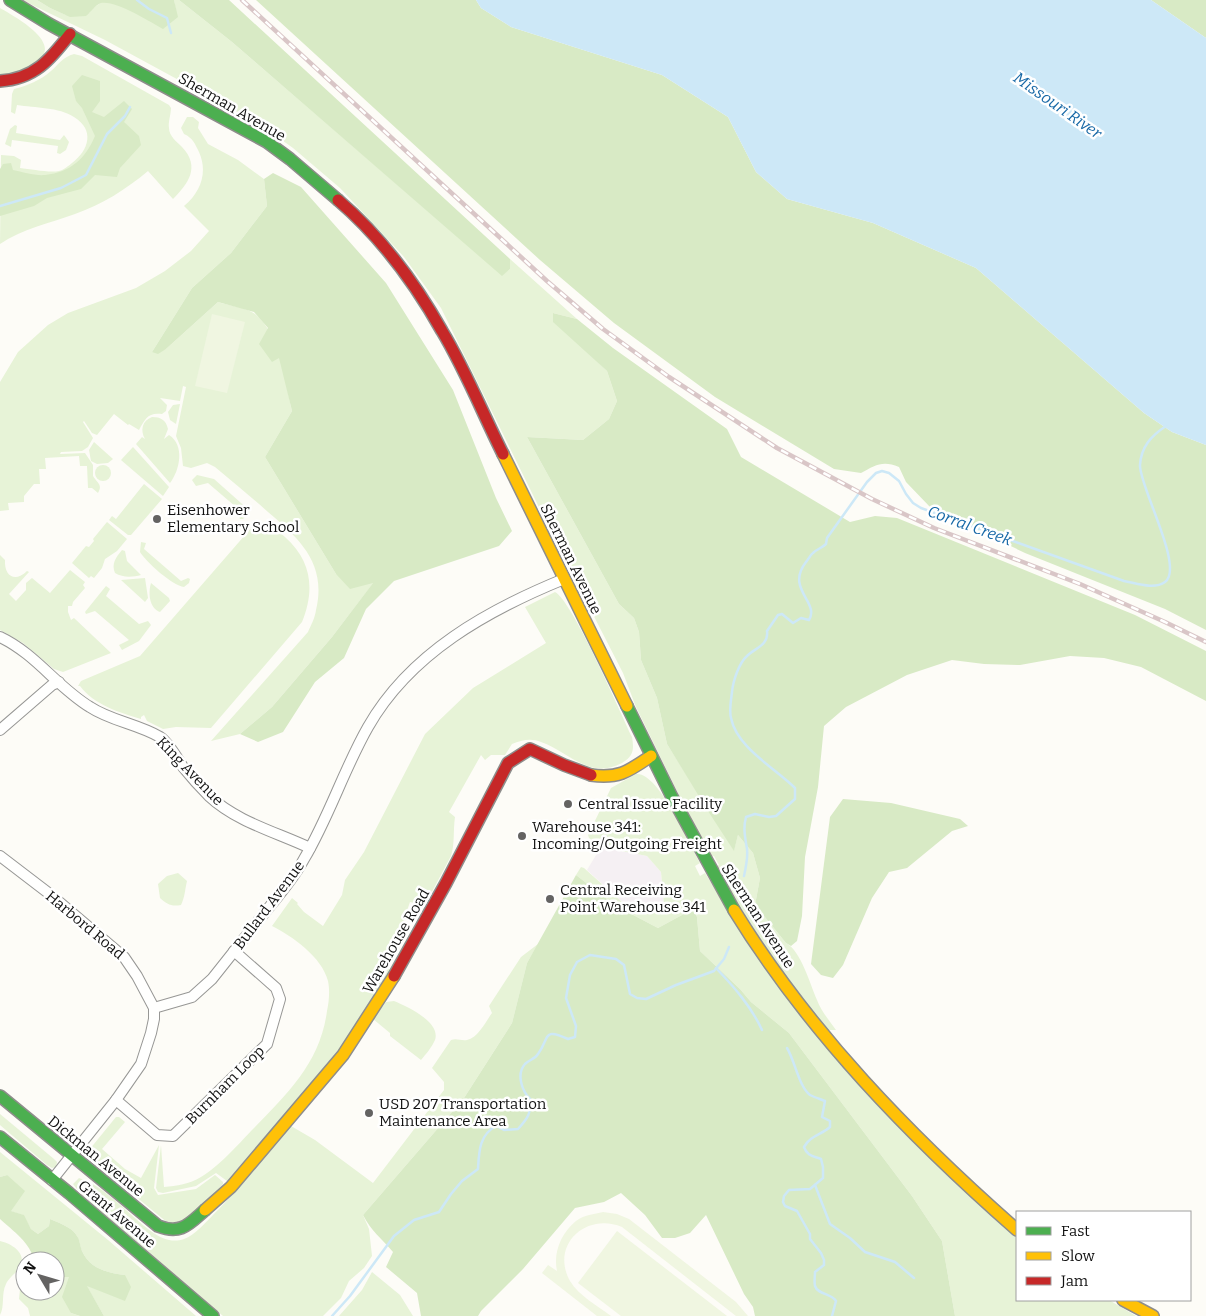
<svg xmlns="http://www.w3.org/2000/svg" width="1206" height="1316" font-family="Bitter,serif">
  <rect width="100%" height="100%" fill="#fdfcf7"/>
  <!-- industrial -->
  <path fill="#f5f0f3" d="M 601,847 L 647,856 L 661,872 L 664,905 L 632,911 L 587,870 Z"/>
  <!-- green -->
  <g fill="#e7f3d7">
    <path d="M 22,0 L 37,0 L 50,8 L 66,15 L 89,13 L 92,9 L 102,2 L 111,0 L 132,11 L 177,17 L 174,0 L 179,0 L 232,42 L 502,275 L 510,269 L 510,259 L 577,319 L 553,313 L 584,349 L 607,371 L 617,401 L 609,419 L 583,440 L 527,437 L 619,604 L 634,618 L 639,632 L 641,660 L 657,698 L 667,744 L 734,850 L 738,835 L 753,853 L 760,878 L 755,905 L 786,943 C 801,951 810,984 817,1000 C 821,1011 829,1020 836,1030 L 827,1030 C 785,979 750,923 715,867 L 719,865 L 714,856 L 709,857 L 636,707 L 623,673 L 563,556 L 441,308 L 404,257 L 340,188 L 293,148 L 258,123 L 105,40 Z"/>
    <path d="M 0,8 C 12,15 55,38 43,56 C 42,58 37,61 34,63 C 19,75 20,75 0,77 Z"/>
    <path d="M 74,54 L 82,56 L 169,105 L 171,108 C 171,114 168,122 169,128 C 169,136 177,142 182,147 C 201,167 188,184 173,199 L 148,171 C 125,190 103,204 75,214 C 50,223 22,229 0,244 L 1,155 L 14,156 L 21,160 L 20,168 C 31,169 49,173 59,171 C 64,170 68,166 72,163 C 89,150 95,130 74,117 C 59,107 35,108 17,105 L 15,114 L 11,112 L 12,94 L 14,89 C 27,86 41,80 51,71 C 59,64 63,57 74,54 Z"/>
    <path d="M 187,117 L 193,117 L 199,122 L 198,128 L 208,144 L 238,160 L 264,179 L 267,206 L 231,253 L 192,288 L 152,352 L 166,349 L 218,302 C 227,305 248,308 255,314 C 280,334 285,381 292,411 L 265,457 L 336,574 L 374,582 L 332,637 L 272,707 L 240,734 L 211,741 L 308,632 C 311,625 315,618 316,610 C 327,564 300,539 268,512 C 251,497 233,482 215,467 L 207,463 L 191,468 L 183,466 L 181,448 L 176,436 L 186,387 L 183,386 L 180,401 L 160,398 L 167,405 L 166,411 L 162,414 C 148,412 145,419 139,430 L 129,424 L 128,425 L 114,414 L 97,435 L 92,433 L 84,421 L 83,422 L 93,438 L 88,447 L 82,451 L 61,452 L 60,454 L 85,453 L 93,465 L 93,476 C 97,483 103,484 98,493 L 92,488 L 88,488 L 87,466 L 80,466 L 79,456 L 45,458 L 46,469 L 39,469 L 40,484 L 34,484 L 24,496 L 24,502 L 8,503 L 9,510 L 0,511 L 0,382 L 18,352 L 48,325 L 68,313 L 136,288 L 165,271 L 191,251 L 209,231 L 184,206 C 201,192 208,172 199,152 C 195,144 193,138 184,134 L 181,128 Z"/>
    <path d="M 15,125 L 17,126 L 16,133 L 60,140 L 64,135 L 69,142 L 66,150 L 60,154 L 57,153 L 58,146 L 12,140 L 11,147 L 5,144 L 10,129 Z"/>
    <path d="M 180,404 L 176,424 L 170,420 L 168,412 L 173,405 Z"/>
    <path d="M 152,417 C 161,417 166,420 168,429 L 164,439 L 169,435 C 185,445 180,470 170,483 L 136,444 L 142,437 L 145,439 C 140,430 142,421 152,417 Z"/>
    <path d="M 94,442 L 113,459 L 108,463 L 97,464 L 91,461 L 89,450 Z"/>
    <path d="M 133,447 L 169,487 L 163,496 L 121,460 Z"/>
    <circle cx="103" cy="473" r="8"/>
    <path d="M 197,475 L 214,479 L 250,511 L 243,519 L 240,519 L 239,517 L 243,513 L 208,483 L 196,486 L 192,480 Z"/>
    <path d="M 144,484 L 162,499 L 131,535 L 128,535 L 109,520 L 112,516 L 116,519 Z"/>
    <path d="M 107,522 L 127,539 L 117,551 L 105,559 L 102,568 L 94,578 L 91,576 L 89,578 L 72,563 L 86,546 L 89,547 L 94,541 L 93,539 Z"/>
    <path d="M 263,522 C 272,525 278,531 285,537 C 312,561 315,590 302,622 L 211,728 L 176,727 L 163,729 L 147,721 L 144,715 L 141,717 L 141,719 C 120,713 93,704 80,686 L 78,686 L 81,681 L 140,656 L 252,527 L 257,523 Z"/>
    <path d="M 141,542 L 146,543 L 144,549 L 181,581 L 188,578 L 190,579 L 189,583 L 184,587 C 173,586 146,562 140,552 Z"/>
    <path d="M 122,550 L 125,551 L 127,561 L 141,575 C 133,577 123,578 115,573 C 111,564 116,557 122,550 Z"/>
    <path d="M 0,555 L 5,560 C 4,576 15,583 27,571 L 29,572 L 9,594 L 16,601 L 26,590 L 26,583 L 32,578 L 50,593 L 70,570 L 85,582 L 83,585 L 85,588 L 73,602 L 72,606 L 68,606 L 68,612 L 71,620 L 74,618 L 111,653 L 63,672 L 54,669 L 23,643 L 0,630 Z"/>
    <path d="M 145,578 L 148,598 L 145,602 L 121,580 Z"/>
    <path d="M 151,583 L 169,598 L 170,601 L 160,612 C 149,608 148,593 151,583 Z"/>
    <path d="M 106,586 L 110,589 L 106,596 L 139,624 L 148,621 L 151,625 L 139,641 L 122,650 L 119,645 L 129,640 L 95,611 L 86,614 L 85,612 Z"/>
    <path d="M 555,592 C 572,600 621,714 632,737 C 634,749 634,756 622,763 C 589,780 571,753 541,742 C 531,738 522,740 512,744 L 505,755 L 491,755 L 485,760 L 481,755 L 449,812 L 455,817 C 453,830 455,844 451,856 L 425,905 L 410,902 L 387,968 L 390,970 L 378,991 L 344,1044 L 227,1181 L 216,1173 L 196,1186 L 163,1193 L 158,1192 L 156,1188 L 161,1145 L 164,1187 C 177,1186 189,1184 201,1177 C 218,1167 238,1145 251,1131 C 286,1095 320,1064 327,1011 C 329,1002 330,990 328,981 C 322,957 292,936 272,926 L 292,898 L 298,903 L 297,904 L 304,912 L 323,926 L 342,895 L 345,880 L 364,852 L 425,734 L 473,688 L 546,643 L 525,607 Z"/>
    <path d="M 636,774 C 658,771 690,844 700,863 L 695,866 L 700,876 L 705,873 L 769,973 L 1004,1227 L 1017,1237 L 1017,1300 L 1109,1300 L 1136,1316 L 955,1316 L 942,1241 L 912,1196 L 789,1033 L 751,1002 L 740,989 L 700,951 L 697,917 L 693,909 L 658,928 L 616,906 L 576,875 L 581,867 L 584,868 L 632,911 L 664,905 L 661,872 L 647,856 L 601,847 L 589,838 L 588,835 L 611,788 Z"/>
    <path d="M 178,873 L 187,881 C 185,889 185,897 181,905 C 171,907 167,904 160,898 L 158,884 L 167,876 Z"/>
    <path d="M 538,944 L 527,963 L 512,1023 L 464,1098 L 363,1215 L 369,1229 L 372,1256 L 364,1268 L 349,1281 L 341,1298 L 323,1316 L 223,1316 L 80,1193 L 73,1184 L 79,1178 C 105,1186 130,1216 152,1232 C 162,1239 173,1243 184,1239 C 195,1235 205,1223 213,1215 C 241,1187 265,1156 291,1126 L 315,1140 L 373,1183 L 444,1090 L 444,1082 L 432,1068 L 451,1040 C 457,1038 461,1041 467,1040 C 478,1038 486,1021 492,1013 L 489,1006 L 521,957 Z"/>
    <path d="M 394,1001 C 408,1007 441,1022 435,1040 C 432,1047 426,1054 421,1060 L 390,1036 L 390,1033 L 373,1019 L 386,1002 Z"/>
    <path d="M 0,1114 L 54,1159 L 57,1162 L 56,1167 L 52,1168 L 47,1165 L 0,1125 Z"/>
    <path d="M 116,1117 L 119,1117 L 125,1122 L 102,1149 L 125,1169 L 141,1178 L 159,1145 L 154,1188 L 158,1195 L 196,1189 L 215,1175 L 223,1182 L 223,1184 L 208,1201 L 179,1224 L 168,1223 L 85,1155 Z"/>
    <path d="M 0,1152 L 108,1240 L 196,1316 L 104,1316 L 86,1285 L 125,1275 C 108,1273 90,1269 82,1251 C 80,1247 80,1241 77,1236 C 72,1227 59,1223 50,1219 L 49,1226 L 38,1234 L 31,1229 L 23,1215 L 10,1211 L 7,1175 L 0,1177 Z"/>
    <path d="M 0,1241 C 10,1243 26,1252 21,1265 C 18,1272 9,1277 6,1284 C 1,1294 5,1306 0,1315 Z"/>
    <path d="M 372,1272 L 400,1295 L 413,1316 L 339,1316 L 362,1290 Z"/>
    <path d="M 55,1277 L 69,1277 L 71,1313 L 80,1316 L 30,1316 L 28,1308 L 19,1299 L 20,1289 L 25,1283 L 25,1291 L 55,1291 Z"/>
  </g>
  <!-- forest -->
  <g fill="#d8eac5">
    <path d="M 37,0 L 174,0 L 178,17 L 163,29 C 149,21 115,0 101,3 C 94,6 91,12 86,16 L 70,17 L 50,8 Z"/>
    <path d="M 179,0 L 229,0 L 510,259 L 510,269 L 502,276 L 232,42 Z"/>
    <path d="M 256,0 L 476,0 L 481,8 L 511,27 L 662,75 L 728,117 L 756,172 L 787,199 L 873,223 L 976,268 L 1144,413 L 1172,432 L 1206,445 L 1206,630 L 1165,609 L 1025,553 L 930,507 L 906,482 L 899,467 C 883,460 875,465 861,473 L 834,469 L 715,397 L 614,323 L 540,260 Z"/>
    <path d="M 1151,0 L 1206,0 L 1206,38 Z"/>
    <path d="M 82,75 L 100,81 L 100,101 L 92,112 L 104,117 L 124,101 L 132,109 L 124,122 L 139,136 L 141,145 L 120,168 L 117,177 L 95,175 L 81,189 L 47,198 L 34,206 L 0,216 L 0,169 L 3,164 L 11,163 L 13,170 C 23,172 35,176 45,175 C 71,172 85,159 95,136 L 82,108 L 76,101 L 72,86 Z"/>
    <path d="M 273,173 L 301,187 L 386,283 L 453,390 L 496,498 L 512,531 L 499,546 L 394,581 L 366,609 L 344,658 L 315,682 L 283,732 L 258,742 L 240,734 L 272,707 L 332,637 L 373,583 L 350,589 L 336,574 L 265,457 L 292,411 L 279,358 L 272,362 L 259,344 L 268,328 L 254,312 L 218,302 L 166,349 L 158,354 L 152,352 L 192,288 L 231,253 L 267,206 L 264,179 Z"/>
    <path d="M 553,313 L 577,319 L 613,348 L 727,429 L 741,457 L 850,522 L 875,516 L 897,518 L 1135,615 L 1206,651 L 1206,701 L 1141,667 L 1104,658 L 1070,656 L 1020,665 L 984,664 L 952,660 L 907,675 L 846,707 L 824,726 L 818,787 L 805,857 L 802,916 L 797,941 L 791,946 L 786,943 L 755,905 L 760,878 L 753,853 L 738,835 L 734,851 L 708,811 L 667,744 L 657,698 L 641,660 L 639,632 L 634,618 L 619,604 L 527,437 L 583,440 L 609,419 L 617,401 L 607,371 L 553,322 Z"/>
    <path d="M 843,799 L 891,803 L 960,819 L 968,826 L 952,831 L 907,868 L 889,872 L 872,898 L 843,965 L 833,978 L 821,975 L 811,964 L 830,817 Z"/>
    <path d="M 576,875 L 616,906 L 658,928 L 693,909 L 697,917 L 700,951 L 740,989 L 751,1002 L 789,1033 L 912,1196 L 942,1241 L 955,1316 L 755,1316 L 753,1307 L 744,1294 L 706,1215 L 690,1233 L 675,1238 L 662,1238 L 645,1215 L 621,1193 L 604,1202 L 575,1208 L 523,1269 L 481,1311 L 478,1316 L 421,1316 L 417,1293 L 386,1267 L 393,1252 C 381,1238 371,1231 363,1215 L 464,1098 L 512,1023 L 527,963 Z"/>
    <path d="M 7,1175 L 25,1191 L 11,1211 L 24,1215 L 31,1229 L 38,1234 L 49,1226 L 50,1219 C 59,1223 72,1227 77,1236 C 80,1240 80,1246 82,1251 C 90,1269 108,1273 125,1275 L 131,1287 L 125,1301 L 87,1286 L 104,1316 L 80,1316 L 71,1313 L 62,1297 L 69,1277 L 55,1277 L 55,1261 L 34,1261 C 31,1243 13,1231 0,1219 L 0,1177 Z"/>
  </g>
  <!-- pitch -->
  <g fill="#f0f6e1">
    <path d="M 212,314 L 245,322 L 227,393 L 195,386 Z"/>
    <path d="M 603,1212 L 617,1214 L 629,1219 L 736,1302 L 748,1316 L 736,1316 L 622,1227 C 586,1212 550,1245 570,1281 C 579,1296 598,1306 611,1316 L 597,1316 L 542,1273 L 548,1265 L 557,1271 C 553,1253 561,1233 576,1221 C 584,1215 594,1214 603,1212 Z"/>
    <path d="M 617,1231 L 727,1316 L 621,1316 L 578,1283 Z"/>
  </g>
  <!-- water -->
  <path fill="#cde8f7" d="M 476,0 L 1151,0 L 1206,38 L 1206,445 L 1172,432 L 1144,413 L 976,268 L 873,223 L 787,199 L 756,172 L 728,117 L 662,75 L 511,27 L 481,8 Z"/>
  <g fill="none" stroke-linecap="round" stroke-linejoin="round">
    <!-- stream -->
    <g stroke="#cde8f7" stroke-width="2.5">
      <path d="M 137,0 L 149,9 L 167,18 L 171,33"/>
      <path d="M 0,206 L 61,188 L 86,175 L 107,134 L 125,116 L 130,107"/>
      <path d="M 744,876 C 746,867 748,858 747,849 C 745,837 743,828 746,817 L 755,814 L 769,817 L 776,816 L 795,799 L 795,788 C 775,768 737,748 731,718 C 729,710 731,700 732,692 C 733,681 739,663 747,656 C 755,648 769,645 767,631 L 778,615 L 782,614 L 793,623 L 801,618 L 809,620 C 820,602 785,589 806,562 C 808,560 810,555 813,553 C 817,549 822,548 826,544 L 827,538 L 867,482 L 876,473 L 882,471 L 889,473 L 899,481 L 906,494 L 913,503 L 921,508 L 1124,581 C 1136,583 1154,590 1165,582 C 1185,568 1139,486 1140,465 C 1141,447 1151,436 1166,426"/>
      <path d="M 716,968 C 734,987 751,1006 762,1030"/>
      <path d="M 787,1048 C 795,1061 799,1087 810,1095 C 814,1097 820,1099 825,1101 L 822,1117 L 830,1121 L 830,1127 C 821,1135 811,1135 804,1147 C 807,1156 813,1156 821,1159 L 823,1167 L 823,1178 L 810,1189 L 789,1190 L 784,1196 L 783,1202 L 785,1206 L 797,1211 L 810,1234 L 810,1239 L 821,1253 L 824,1260 L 824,1265 L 815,1272 C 815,1276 814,1282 815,1286 C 818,1295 831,1293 836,1301 L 832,1316"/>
      <path d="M 815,1185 L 830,1224 L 850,1238 L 865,1252 L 895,1262 L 914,1278"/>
      <path d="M 332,1316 L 350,1296 L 394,1236 L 414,1220 L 439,1212 L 451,1194 L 462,1181 L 478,1169 C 479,1152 479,1135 496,1126 L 504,1130 L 518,1129 C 528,1118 531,1114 530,1099 C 522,1091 516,1074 525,1064 C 529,1060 535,1059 538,1054 C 550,1038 542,1027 568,1039 L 575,1037 L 576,1026 L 566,998 L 570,975 L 577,962 L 590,955 L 616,959 L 624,965 L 630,994 L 637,998 L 646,999 L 676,985 L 714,971 L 724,959 L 729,947"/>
    </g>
    <!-- street casing -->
    <g stroke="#979795" stroke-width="12">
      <g id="street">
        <path d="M 0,637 C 36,654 57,687 90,707 C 111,721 138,724 160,737 C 169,743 177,758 183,767 C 191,777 200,787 209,796 C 237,822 276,832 310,848"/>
        <path d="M 0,730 L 52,685 L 59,682"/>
        <path d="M 0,856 L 51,895 L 124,957 L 137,976 L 154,1008 L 154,1019 L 151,1033 L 141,1064 L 116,1100 L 52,1180"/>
        <path d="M 154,1008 L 192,997 L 212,979 C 230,956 248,934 266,911 C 280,894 294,878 304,859 C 329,817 344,769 368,727 C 410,653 488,610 564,579"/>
        <path d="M 116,1100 L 157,1135 L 173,1136 L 267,1044 L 280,999 L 276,988 L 234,951"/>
      </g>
    </g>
    <!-- fast casing -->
    <g stroke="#8e8d8b" stroke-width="14">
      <g id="fast">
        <path d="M 10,0 L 49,24 L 267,142 L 290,159 L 338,200"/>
        <path d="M 627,706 L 671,795 L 734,910"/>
        <path d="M 0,1096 L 158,1226 C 181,1235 189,1224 205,1210"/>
        <path d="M 0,1137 L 69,1193 L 213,1316"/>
      </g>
    </g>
    <!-- slow casing -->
    <g stroke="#8e8d8b" stroke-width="14">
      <g id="slow">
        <path d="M 503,454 L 627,706"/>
        <path d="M 591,775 C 619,779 629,771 651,756"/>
        <path d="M 734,910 C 809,1032 910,1136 1017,1230"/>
        <path d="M 205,1210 L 231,1187 L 343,1055 L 394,976"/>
        <path d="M 1123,1300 L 1153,1316"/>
      </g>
    </g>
    <!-- jam casing -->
    <g stroke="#8e8d8b" stroke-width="14">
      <g id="jam">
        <path d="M 0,81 C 34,79 50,60 70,34"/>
        <path d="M 338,200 C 380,236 415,283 442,331 C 465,369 483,414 503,454"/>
        <path d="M 394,976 L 446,883 L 508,763 L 530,749 L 564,765 L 591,775"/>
      </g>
    </g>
    <!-- street -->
    <use href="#street" stroke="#fffffe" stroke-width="10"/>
    <!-- fast -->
    <use href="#fast" stroke="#4caf50" stroke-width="11"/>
    <!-- slow -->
    <use href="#slow" stroke="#ffc107" stroke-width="11"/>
    <!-- jam -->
    <use href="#jam" stroke="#c62828" stroke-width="11"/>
    <!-- rail casing -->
    <g stroke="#d9c6c7" stroke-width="4.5">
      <path id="rail" d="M 242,0 L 547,281 L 603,329 L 669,377 L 777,448 L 872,499 L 934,528 L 1080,584 L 1165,622 L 1206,642"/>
    </g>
    <!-- rail -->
    <use href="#rail" stroke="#fff" stroke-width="2.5" stroke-dasharray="8" stroke-linecap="butt"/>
  </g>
  <!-- markers -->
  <g fill="#646362" stroke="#fff" stroke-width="2">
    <circle cx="157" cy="519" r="5"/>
    <circle cx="568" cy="804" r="5"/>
    <circle cx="522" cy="836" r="5"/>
    <circle cx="550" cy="899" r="5"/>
    <circle cx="369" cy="1113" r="5"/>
  </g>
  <g text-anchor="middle" stroke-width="5" stroke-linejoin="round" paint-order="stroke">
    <!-- street labels -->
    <g font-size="15" fill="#111" stroke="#fff">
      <text transform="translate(232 107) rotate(30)" y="5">Sherman Avenue</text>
      <text transform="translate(571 559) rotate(64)" y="5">Sherman Avenue</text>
      <text transform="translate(190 771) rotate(46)" y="5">King Avenue</text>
      <text transform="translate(269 905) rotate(-53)" y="5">Bullard Avenue</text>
      <text transform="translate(758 916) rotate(57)" y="5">Sherman Avenue</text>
      <text transform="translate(85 925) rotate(40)" y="5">Harbord Road</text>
      <text transform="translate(396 941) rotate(-60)" y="5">Warehouse Road</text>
      <text transform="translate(225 1085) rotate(-45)" y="5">Burnham Loop</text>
      <text transform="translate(96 1156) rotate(39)" y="5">Dickman Avenue</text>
      <text transform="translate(117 1214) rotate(40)" y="5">Grant Avenue</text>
    </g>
    <!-- poi labels -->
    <g font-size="15" fill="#111" stroke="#fff" text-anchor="start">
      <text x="167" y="515">Eisenhower<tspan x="167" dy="17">Elementary School</tspan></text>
      <text x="578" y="809">Central Issue Facility</text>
      <text x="532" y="832">Warehouse 341:<tspan x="532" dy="17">Incoming/Outgoing Freight</tspan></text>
      <text x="560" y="895">Central Receiving<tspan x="560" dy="17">Point Warehouse 341</tspan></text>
      <text x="379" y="1109">USD 207 Transportation<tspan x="379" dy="17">Maintenance Area</tspan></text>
    </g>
    <!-- water labels -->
    <g font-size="16" font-style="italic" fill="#1768a6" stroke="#fff">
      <text transform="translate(1058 105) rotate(35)" y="6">Missouri River</text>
      <text transform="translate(970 525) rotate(20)" y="6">Corral Creek</text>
    </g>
  </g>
  <!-- legend -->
  <rect x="1016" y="1211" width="175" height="90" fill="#ffffff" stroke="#a0a0a0"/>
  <rect x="1026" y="1227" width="25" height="8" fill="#4caf50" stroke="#a0a0a0"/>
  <text x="1061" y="1236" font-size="15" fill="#111111">Fast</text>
  <rect x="1026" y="1252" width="25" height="8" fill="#ffc107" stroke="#a0a0a0"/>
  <text x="1061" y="1261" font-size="15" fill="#111111">Slow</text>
  <rect x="1026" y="1277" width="25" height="8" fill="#c62828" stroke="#a0a0a0"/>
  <text x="1061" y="1286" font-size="15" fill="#111111">Jam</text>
  <!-- north arrow -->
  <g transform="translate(40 1276) rotate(308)"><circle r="24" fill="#ffffff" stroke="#a0a0a0"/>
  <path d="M0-4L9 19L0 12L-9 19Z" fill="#646362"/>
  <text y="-8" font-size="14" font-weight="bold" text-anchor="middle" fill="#111111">N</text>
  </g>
</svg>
